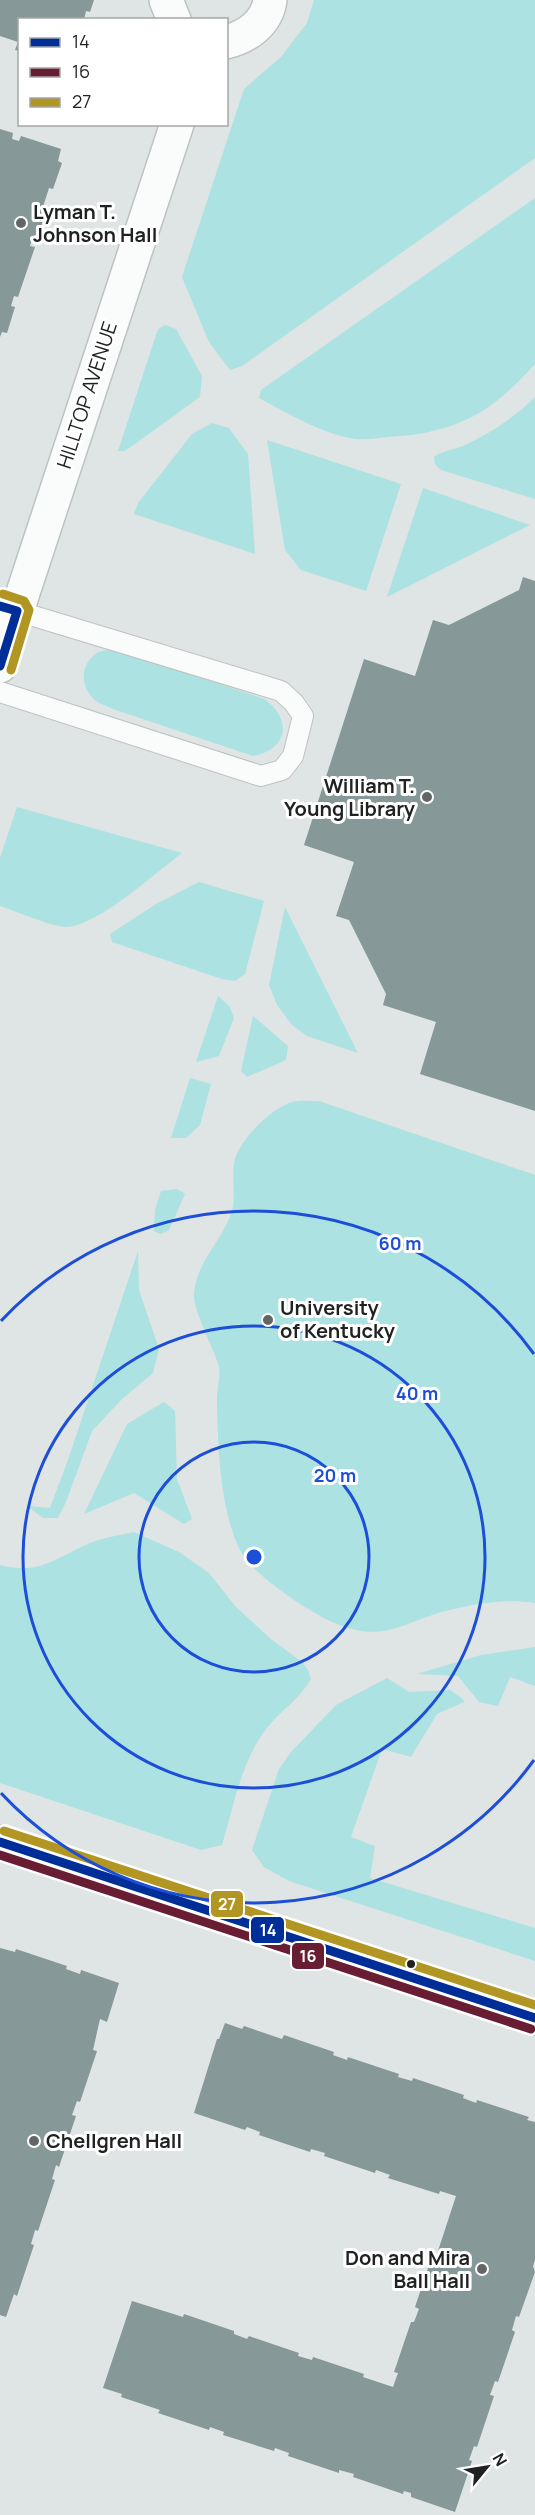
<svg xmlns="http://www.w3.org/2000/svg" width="535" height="2515" font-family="Manrope,sans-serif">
  <rect width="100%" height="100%" fill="#dfe4e4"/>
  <!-- green -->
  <g fill="#ace2e2">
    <path d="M 314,0 L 535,0 L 535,158 L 242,366 L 230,370 L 209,342 L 182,277 L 244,89 L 281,57 L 307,23 Z"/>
    <path d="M 535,198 L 535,364 C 490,414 456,433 388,437 C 378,438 366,440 356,439 C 324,435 287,413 259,398 L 261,390 Z"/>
    <path d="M 165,325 L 176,329 L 202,376 L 200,397 L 125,451 L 118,451 L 158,329 Z"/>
    <path d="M 535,397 L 535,499 L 441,470 L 435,464 L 434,457 C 444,450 454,450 465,445 C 491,433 515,417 535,397 Z"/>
    <path d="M 212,423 L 229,428 L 248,454 L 255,554 L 134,514 L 138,503 L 192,434 Z"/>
    <path d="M 267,440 L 401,484 L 366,591 L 301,570 L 285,550 Z"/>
    <path d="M 423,488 L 530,525 L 387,597 Z"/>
    <path d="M 116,649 L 264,699 C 293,719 288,750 253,756 L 113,709 C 107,706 100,704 96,701 C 80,687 79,665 97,653 C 102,650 110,650 116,649 Z"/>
    <path d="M 17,807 L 182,853 C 155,873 98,926 66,927 C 53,927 15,911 0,906 L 0,858 Z"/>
    <path d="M 199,882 L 264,901 L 245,974 L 235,981 L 222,979 L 112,942 L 110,934 L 156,904 Z"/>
    <path d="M 285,907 L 358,1053 L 307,1036 L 292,1025 L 277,1005 L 269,985 Z"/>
    <path d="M 218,996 L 230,1007 L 234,1018 L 219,1056 L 196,1062 Z"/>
    <path d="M 253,1016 L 288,1046 L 286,1060 L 247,1077 L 241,1071 Z"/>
    <path d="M 190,1078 L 211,1084 L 200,1125 L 186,1138 L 171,1138 Z"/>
    <path d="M 319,1101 L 535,1175 L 535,1603 C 505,1598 474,1604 445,1611 C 399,1624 383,1644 332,1622 C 308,1611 250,1573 240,1550 C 220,1509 218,1448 217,1403 C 216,1391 221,1378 219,1367 C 214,1348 193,1311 194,1294 C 197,1262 218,1245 230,1217 C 238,1199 230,1177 235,1159 C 240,1139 272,1108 292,1102 C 300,1100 310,1101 319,1101 Z"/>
    <path d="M 177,1189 L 185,1194 L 169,1230 L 161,1234 L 154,1231 L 155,1210 L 161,1191 Z"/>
    <path d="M 138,1251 L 139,1290 L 159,1349 L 153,1373 L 122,1399 L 92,1431 L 66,1502 L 58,1518 L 43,1518 L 27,1506 L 50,1508 L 69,1457 Z"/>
    <path d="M 164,1402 L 175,1411 L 177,1479 L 192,1519 L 184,1524 L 134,1493 L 84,1514 L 127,1424 Z"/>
    <path d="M 134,1532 L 179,1552 L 209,1573 L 236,1607 L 272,1640 L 302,1662 L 308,1670 L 311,1679 C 300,1699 281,1710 267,1728 C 241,1761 234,1805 222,1845 L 201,1850 L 0,1783 L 0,1565 C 42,1576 57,1556 93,1542 C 106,1537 121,1535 134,1532 Z"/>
    <path d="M 535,1647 L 535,1686 L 510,1677 L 498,1706 L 479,1702 L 458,1676 L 417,1674 L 481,1655 Z"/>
    <path d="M 387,1678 L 409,1692 L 450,1690 L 463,1699 L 464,1702 L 437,1714 L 411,1757 L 382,1749 L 351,1837 L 375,1846 L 370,1878 L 535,1928 L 535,1961 L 289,1881 L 264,1867 L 252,1850 L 279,1769 L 291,1752 L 336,1705 Z"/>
  </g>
  <!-- building -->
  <g fill="#869898">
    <path d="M 0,0 L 94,0 L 90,12 L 86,11 L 84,20 L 20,20 L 20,51 L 15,50 L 18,42 L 0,36 Z"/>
    <path d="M 0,129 L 13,133 L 12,139 L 19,141 L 21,136 L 61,149 L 58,161 L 62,163 L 53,189 L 49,188 L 42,210 L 46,211 L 38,237 L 33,236 L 30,246 L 35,247 L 18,297 L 14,296 L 11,306 L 15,307 L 7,333 L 2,332 L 0,337 Z"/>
    <path d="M 523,577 L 535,581 L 535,1111 L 420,1074 L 436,1022 L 383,1005 L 386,994 L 349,920 L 336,916 L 354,862 L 304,845 L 364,659 L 415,676 L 433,620 L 449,625 L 519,590 Z"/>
    <path d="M 0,1948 L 15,1952 L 16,1949 L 67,1966 L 66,1969 L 80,1974 L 81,1970 L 119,1983 L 107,2022 L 100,2019 L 93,2050 L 97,2051 L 80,2102 L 77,2101 L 72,2115 L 76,2116 L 59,2167 L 56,2165 L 52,2179 L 55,2180 L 38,2231 L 35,2230 L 31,2244 L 34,2245 L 17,2296 L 14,2294 L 6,2317 L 0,2315 Z"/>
    <path d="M 225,2023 L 242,2029 L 244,2026 L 282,2039 L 284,2035 L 334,2052 L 333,2055 L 347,2060 L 348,2057 L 399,2074 L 398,2077 L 412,2081 L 413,2078 L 464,2095 L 463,2098 L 476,2103 L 477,2100 L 529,2117 L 527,2120 L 535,2122 L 535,2260 L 533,2266 L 535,2272 L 519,2317 L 516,2316 L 512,2330 L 515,2332 L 498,2382 L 495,2381 L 490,2395 L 494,2396 L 477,2447 L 474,2446 L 469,2460 L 472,2461 L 455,2512 L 411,2497 L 411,2493 L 404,2491 L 403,2494 L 353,2477 L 354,2474 L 339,2470 L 339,2473 L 288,2456 L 289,2453 L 275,2448 L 274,2451 L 223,2435 L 224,2432 L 210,2427 L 209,2430 L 158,2413 L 160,2410 L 121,2397 L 122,2394 L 103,2388 L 132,2301 L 183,2317 L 184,2314 L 234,2331 L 234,2334 L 247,2339 L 249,2336 L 299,2353 L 298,2356 L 312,2360 L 313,2357 L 364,2374 L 363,2377 L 393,2387 L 398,2373 L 394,2372 L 411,2322 L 414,2322 L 419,2309 L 415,2307 L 432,2256 L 436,2257 L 456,2196 L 440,2191 L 439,2194 L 388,2178 L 390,2175 L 376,2170 L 375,2173 L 324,2156 L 325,2153 L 311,2149 L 310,2152 L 259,2135 L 260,2132 L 247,2127 L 245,2130 L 194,2113 L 217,2039 L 219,2039 Z"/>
  </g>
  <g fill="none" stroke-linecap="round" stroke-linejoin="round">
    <!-- service casing -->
    <g stroke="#bec2c2" stroke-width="22">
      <path id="service" d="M 0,692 L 261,776 L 282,770 L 293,756 L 303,716 L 294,703 L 281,691 L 17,611"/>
    </g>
    <!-- minor casing -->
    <g stroke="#bec2c2" stroke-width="36">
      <g id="minor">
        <path d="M 166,0 L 174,20"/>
        <path d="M 226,42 C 247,37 267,23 270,0"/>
        <path d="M 17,611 L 177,124"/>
      </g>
    </g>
    <!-- tertiary casing -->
    <g stroke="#bec2c2" stroke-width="36">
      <g id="tertiary">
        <path d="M 0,606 L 17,611 L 0,666"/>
        <path d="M 0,1842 L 535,2018"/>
      </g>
    </g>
    <!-- service -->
    <use href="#service" stroke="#fafbfb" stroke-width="20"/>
    <!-- minor -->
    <use href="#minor" stroke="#fafbfb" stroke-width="33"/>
    <!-- tertiary -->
    <use href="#tertiary" stroke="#fafbfb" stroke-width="33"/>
    <!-- bus-1 casing -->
    <g stroke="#fff" stroke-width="14">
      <g id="bus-1">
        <path d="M 0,606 L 17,611 L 0,666"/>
        <path d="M 0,1842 L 535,2018"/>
      </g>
    </g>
    <!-- bus-2 casing -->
    <g stroke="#fff" stroke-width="14">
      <path id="bus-2" d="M 0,1855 L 531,2029"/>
    </g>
    <!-- bus-3 casing -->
    <g stroke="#fff" stroke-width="14">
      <g id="bus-3">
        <path d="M 3,594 L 24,601 L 29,610 L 11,670"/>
        <path d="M 4,1831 L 535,2005"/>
      </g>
    </g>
    <!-- bus-1 -->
    <use href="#bus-1" stroke="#002e98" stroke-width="9"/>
    <!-- bus-2 -->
    <use href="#bus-2" stroke="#691d32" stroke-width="9"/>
    <!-- bus-3 -->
    <use href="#bus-3" stroke="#b19623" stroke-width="9"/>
  </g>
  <!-- distance rings -->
  <g fill="none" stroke="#1d4ed8" stroke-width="3">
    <circle cx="254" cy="1557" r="115"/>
    <circle cx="254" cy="1557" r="231"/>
    <path d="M534 1760A346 346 0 0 1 1 1793M1 1321A346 346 0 0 1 534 1354"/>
  </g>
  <!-- markers -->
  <g fill="#626665" stroke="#fff" stroke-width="2">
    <circle cx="21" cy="223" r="6"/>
    <circle cx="427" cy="797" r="6"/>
    <circle cx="268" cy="1320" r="6"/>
    <circle cx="34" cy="2141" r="6"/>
    <circle cx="482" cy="2269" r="6"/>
  </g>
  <circle fill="#1f2221" stroke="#fff" stroke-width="2" cx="411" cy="1964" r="5"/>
  <g text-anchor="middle" stroke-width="6" stroke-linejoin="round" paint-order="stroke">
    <!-- poi labels -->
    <g font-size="20" font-weight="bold" fill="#1f2221" stroke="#fff" text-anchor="start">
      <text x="33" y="219">Lyman T.<tspan x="33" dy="23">Johnson Hall</tspan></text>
      <text x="415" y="793" text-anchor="end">William T.<tspan x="415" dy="23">Young Library</tspan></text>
      <text x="280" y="1315">University<tspan x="280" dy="23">of Kentucky</tspan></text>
      <text x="46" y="2148">Chellgren Hall</text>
      <text x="470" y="2265" text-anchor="end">Don and Mira<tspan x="470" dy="23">Ball Hall</tspan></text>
    </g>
    <!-- street labels -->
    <g font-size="20" fill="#1f2221" stroke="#fff">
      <text transform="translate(87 395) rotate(-72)" y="7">HILLTOP AVENUE</text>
    </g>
  </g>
  <circle cx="254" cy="1557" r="9" fill="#1d4ed8" stroke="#fff" stroke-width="3"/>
  <g font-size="18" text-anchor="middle" font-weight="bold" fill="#1d4ed8" stroke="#fff" stroke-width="6" stroke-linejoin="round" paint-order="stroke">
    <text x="400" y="1250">60 m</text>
    <text x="417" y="1400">40 m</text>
    <text x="335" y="1482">20 m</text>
  </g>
  <g stroke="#fff" stroke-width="2">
    <rect x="210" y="1890" width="34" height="28" rx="6" fill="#b19623"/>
    <rect x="250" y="1916" width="35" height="28" rx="6" fill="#002e98"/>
    <rect x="291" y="1942" width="34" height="28" rx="6" fill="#691d32"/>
  </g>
  <g font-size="16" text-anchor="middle" font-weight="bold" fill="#fff">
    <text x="227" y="1910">27</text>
    <text x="268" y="1936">14</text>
    <text x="308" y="1962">16</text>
  </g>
  <!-- legend -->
  <rect x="18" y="18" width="210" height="108" fill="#ffffff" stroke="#a5a7a6" stroke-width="1.5"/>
  <rect x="30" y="38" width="30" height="9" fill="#002e98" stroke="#a5a7a6" stroke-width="1.5"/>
  <text x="72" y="48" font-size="18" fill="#1f2221">14</text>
  <rect x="30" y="68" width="30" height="9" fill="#691d32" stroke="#a5a7a6" stroke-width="1.5"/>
  <text x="72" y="78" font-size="18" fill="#1f2221">16</text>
  <rect x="30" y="98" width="30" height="9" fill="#b19623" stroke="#a5a7a6" stroke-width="1.5"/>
  <text x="72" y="108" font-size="18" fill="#1f2221">27</text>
  <!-- north arrow -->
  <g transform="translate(487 2467) rotate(60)" stroke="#ffffff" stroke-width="4.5" paint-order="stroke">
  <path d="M0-4.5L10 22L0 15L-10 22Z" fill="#1f2221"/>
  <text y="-9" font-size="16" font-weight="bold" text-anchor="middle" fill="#1f2221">N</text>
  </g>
</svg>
